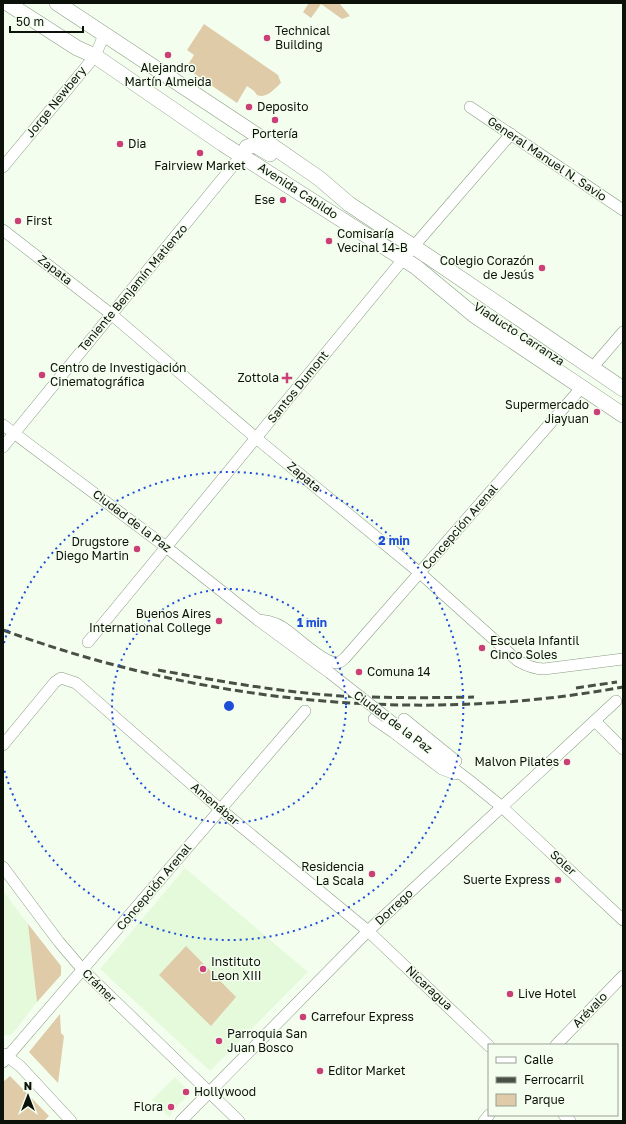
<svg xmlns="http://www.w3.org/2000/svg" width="626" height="1124" font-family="'Golos Text',sans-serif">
  <rect width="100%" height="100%" fill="#f4feef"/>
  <!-- built -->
  <g fill="#e5fadb">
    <path d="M 185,868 L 308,972 L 210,1071 L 100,969 Z"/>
    <path d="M 3,891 L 28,924 L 37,1002 L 12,1034 L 3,1036 Z"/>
    <path d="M 175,1077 L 191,1093 L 179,1104 L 169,1117 L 152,1100 Z"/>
  </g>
  <!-- green -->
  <g fill="#dfcba8">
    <path d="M 309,3 L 339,3 L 350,16 L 342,19 L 321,4 L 311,18 L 303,12 Z"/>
    <path d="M 204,24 L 278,75 L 281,83 C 274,89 267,99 257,95 L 254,91 L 247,86 L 237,103 L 186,68 L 194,55 L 187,50 Z"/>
    <path d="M 28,924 L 61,966 L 61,975 L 37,1002 Z"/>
    <path d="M 186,946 L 236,997 L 211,1026 L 159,975 Z"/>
    <path d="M 60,1014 L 61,1033 L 64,1036 L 58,1083 L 29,1052 Z"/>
    <path d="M 10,1076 L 49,1116 L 44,1121 L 3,1121 L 3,1082 Z"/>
  </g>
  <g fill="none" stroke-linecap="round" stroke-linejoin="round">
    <!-- street casing -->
    <g stroke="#8c9c85" stroke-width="12">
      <g id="street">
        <path d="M 470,107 L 623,210"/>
        <path d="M 3,167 L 95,56 L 104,35"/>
        <path d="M 3,230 L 111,314 L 256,438 L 420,573 L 518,661 C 527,666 534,669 544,669 L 623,659"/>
        <path d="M 598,361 L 623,332"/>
        <path d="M 3,425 L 166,547 L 258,620 L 330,673"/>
        <path d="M 3,447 L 245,151"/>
        <path d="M 258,620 C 267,621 275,622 282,627 C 295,634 326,668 340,662 C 342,661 343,659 345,658 L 582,387"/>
        <path d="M 88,642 L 414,246 L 511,134"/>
        <path d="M 386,717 L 470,781 L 502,807 L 623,920"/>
        <path d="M 374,719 L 393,732 L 442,769 L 455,774"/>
        <path d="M 404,719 L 456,761"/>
        <path d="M 595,721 L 623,749"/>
        <path d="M 3,745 L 55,682 L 61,678 L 76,683 L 220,809 L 368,931 L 489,1046"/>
        <path d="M 3,867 L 59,942 L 83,970 L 239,1121"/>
        <path d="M 556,1045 L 623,976"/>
        <path d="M 4,1054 L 20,1066 L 71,1121"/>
        <path d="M 3,1062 L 305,711"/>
        <path d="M 564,1115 L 570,1121"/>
        <path d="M 181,1121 L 368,931 L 616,701"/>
        <path d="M 484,1121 L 489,1115"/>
      </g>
    </g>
    <!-- secondary casing -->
    <g stroke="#8c9c85" stroke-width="16">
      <g id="secondary">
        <path d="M 7,3 L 77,48 L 95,56 L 223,144 L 416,267 L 474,315 L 623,415"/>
        <path d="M 57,3 L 255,134 L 320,179 L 349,204 L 429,257 L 623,389"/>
        <path d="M 247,147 L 255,145 L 270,154"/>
      </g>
    </g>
    <!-- street -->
    <use href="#street" stroke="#fff" stroke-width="11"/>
    <!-- secondary -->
    <use href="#secondary" stroke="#fff" stroke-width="15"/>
    <!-- rail -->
    <g stroke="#485046" stroke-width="3" stroke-dasharray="8 4" stroke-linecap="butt">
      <path d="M 3,630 C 199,702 417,725 623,687"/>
      <path d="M 158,670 C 218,681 280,692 341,696 C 385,698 430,698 474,697"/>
      <path d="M 576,688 L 617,682"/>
    </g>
    <!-- street-bridge casing -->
    <g stroke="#8c9c85" stroke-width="12" stroke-linecap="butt">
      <path id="street-bridge" d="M 330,673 L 386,717"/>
    </g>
    <!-- street-bridge -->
    <use href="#street-bridge" stroke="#fff" stroke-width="11"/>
  </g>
  <!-- distance rings -->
  <g fill="none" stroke="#1d4ed8" stroke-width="2" stroke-dasharray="2 4">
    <circle cx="229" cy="706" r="117"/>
    <path d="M4 643A234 234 0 1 1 4 769"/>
  </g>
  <!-- markers -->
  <g fill="#ca4076" stroke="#f4feef" stroke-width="1.5">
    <circle cx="267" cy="38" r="4"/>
    <circle cx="168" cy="55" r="4"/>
    <circle cx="249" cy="107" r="4"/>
    <circle cx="275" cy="120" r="4"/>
    <circle cx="120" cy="144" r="4"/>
    <circle cx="200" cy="153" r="4"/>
    <circle cx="283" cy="200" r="4"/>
    <circle cx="18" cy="221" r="4"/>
    <circle cx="329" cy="241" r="4"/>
    <circle cx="542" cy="268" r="4"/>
    <circle cx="42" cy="375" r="4"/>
    <path d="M285 372h4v4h4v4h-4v4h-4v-4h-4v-4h4z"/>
    <circle cx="597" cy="412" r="4"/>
    <circle cx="137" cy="549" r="4"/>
    <circle cx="219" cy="621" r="4"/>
    <circle cx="482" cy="648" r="4"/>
    <circle cx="359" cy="672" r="4"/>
    <circle cx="567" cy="762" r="4"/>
    <circle cx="372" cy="874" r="4"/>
    <circle cx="558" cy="880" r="4"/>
    <circle cx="203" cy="969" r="4"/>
    <circle cx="510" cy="994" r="4"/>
    <circle cx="303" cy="1017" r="4"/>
    <circle cx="219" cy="1041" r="4"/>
    <circle cx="320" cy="1071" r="4"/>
    <circle cx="186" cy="1092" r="4"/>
    <circle cx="171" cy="1107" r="4"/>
  </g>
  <g text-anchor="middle" stroke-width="3" stroke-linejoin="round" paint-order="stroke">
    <!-- poi labels -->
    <g font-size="12" fill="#0c120a" stroke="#f4feef" text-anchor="start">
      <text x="275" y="35">Technical<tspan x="275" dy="14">Building</tspan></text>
      <text x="168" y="72" text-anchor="middle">Alejandro<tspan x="168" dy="14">Martín Almeida</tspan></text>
      <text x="257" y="111">Deposito</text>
      <text x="275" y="138" text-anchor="middle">Portería</text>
      <text x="128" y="148">Dia</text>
      <text x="200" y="170" text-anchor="middle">Fairview Market</text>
      <text x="275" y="204" text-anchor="end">Ese</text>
      <text x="26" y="225">First</text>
      <text x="337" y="238">Comisaría<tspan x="337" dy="14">Vecinal 14-B</tspan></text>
      <text x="534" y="265" text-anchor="end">Colegio Corazón<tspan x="534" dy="14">de Jesús</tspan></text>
      <text x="50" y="372">Centro de Investigación<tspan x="50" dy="14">Cinematográfica</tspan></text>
      <text x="279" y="382" text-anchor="end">Zottola</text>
      <text x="589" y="409" text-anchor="end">Supermercado<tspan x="589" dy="14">Jiayuan</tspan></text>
      <text x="129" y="546" text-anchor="end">Drugstore<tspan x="129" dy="14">Diego Martin</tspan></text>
      <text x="211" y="618" text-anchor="end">Buenos Aires<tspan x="211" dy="14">International College</tspan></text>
      <text x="490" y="645">Escuela Infantil<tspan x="490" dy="14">Cinco Soles</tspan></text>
      <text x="367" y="676">Comuna 14</text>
      <text x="559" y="766" text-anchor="end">Malvon Pilates</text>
      <text x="364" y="871" text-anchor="end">Residencia<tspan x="364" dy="14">La Scala</tspan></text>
      <text x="550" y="884" text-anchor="end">Suerte Express</text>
      <text x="211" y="966">Instituto<tspan x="211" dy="14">Leon XIII</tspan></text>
      <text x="518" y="998">Live Hotel</text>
      <text x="311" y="1021">Carrefour Express</text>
      <text x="227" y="1038">Parroquia San<tspan x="227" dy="14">Juan Bosco</tspan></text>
      <text x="328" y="1075">Editor Market</text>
      <text x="194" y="1096">Hollywood</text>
      <text x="163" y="1111" text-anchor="end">Flora</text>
    </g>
    <!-- street labels -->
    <g font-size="12" fill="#0c120a" stroke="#f4feef">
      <text transform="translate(56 102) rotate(-51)" y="4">Jorge Newbery</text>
      <text transform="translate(547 159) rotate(34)" y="4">General Manuel N. Savio</text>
      <text transform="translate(298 191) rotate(33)" y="4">Avenida Cabildo</text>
      <text transform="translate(55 270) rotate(38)" y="4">Zapata</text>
      <text transform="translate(133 288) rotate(-50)" y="4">Teniente Benjamín Matienzo</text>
      <text transform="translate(519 334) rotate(33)" y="4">Viaducto Carranza</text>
      <text transform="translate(298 387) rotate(-51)" y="4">Santos Dumont</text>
      <text transform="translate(304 477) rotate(40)" y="4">Zapata</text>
      <text transform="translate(132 521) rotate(37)" y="4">Ciudad de la Paz</text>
      <text transform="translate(460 527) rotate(-49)" y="4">Concepción Arenal</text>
      <text transform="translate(393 722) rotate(37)" y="4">Ciudad de la Paz</text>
      <text transform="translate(215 804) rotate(40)" y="4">Amenábar</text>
      <text transform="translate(563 863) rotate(43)" y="4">Soler</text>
      <text transform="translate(154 887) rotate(-50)" y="4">Concepción Arenal</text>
      <text transform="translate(394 907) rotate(-43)" y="4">Dorrego</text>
      <text transform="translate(99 986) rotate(45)" y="4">Crámer</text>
      <text transform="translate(429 988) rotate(43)" y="4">Nicaragua</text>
      <text transform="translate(590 1010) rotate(-46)" y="4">Arévalo</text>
    </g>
  </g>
  <circle cx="229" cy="706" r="6" fill="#1d4ed8" stroke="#f4feef" stroke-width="2"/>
  <g font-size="12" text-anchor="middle" font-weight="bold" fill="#1d4ed8" stroke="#f4feef" stroke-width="3" stroke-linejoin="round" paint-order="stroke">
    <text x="394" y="545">2 min</text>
    <text x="312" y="627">1 min</text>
  </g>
  <!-- border -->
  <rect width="626" height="1124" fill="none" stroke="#0c120a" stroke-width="8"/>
  <!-- legend -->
  <rect x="488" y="1044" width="130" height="72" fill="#f4feef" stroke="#97a093"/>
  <rect x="496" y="1057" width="20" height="6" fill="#ffffff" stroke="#97a093"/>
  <text x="524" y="1064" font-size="12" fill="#0c120a">Calle</text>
  <rect x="496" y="1077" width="20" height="6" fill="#485046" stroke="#97a093"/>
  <text x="524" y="1084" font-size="12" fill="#0c120a">Ferrocarril</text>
  <rect x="496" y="1094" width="20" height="12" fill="#dfcba8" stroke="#97a093"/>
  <text x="524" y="1104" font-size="12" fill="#0c120a">Parque</text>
  <!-- north arrow -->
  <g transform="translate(28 1096)" stroke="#f4feef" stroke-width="3" paint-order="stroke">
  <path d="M0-3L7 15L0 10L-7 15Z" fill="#0c120a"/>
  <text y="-6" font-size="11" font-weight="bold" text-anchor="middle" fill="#0c120a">N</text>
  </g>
  <!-- scale -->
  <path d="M10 26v6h73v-6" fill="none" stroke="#0c120a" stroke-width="2"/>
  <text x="16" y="26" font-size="12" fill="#0c120a" stroke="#f4feef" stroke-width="3" paint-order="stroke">50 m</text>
</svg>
